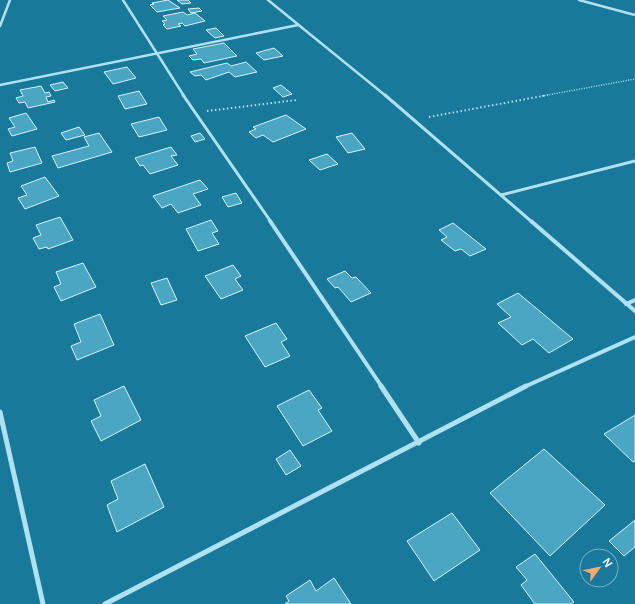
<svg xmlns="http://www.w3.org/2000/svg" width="635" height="604" font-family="Manrope,sans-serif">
  <rect width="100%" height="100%" fill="#19799a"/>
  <!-- building -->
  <g fill="#4aa6c3" stroke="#d5f3fc">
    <path d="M 168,0 L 180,8 L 157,12 L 150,5 L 154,4 L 152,3 Z"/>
    <path d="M 177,0 L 189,0 L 188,0 L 191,3 L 182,4 Z"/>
    <path d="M 199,8 L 202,11 L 191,13 L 188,9 Z"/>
    <path d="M 183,12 L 187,15 L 195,13 L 205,21 L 185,26 L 182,23 L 178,24 L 181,26 L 167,29 L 163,25 L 165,24 L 162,21 L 167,20 L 163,16 Z"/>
    <path d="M 216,28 L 224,36 L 215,38 L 206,30 Z"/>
    <path d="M 224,43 L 237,56 L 204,63 L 201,59 L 193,60 L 189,56 L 197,54 L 193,49 Z"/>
    <path d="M 274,48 L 283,56 L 264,60 L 256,53 Z"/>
    <path d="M 246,62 L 257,72 L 235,77 L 229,72 L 206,80 L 201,75 L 195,76 L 190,72 L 227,63 L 231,66 Z"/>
    <path d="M 127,67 L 136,78 L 113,84 L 104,72 Z"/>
    <path d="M 63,82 L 68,88 L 55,91 L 50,85 Z"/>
    <path d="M 281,85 L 292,94 L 283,97 L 273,88 Z"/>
    <path d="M 41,86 L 45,93 L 49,92 L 51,96 L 46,97 L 48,102 L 54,100 L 55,102 L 28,108 L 25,102 L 19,103 L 16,98 L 23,96 L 20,90 Z"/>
    <path d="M 139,91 L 147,104 L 125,109 L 118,96 Z"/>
    <path d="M 26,113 L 37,129 L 12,136 L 8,129 L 15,127 L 9,118 Z"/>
    <path d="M 286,115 L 306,129 L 273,142 L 263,135 L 256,138 L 249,132 L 256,129 L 253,127 Z"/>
    <path d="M 159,117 L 167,130 L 139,137 L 131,124 Z"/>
    <path d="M 79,127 L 85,135 L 66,140 L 61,133 Z"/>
    <path d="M 99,133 L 112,152 L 58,168 L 52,156 L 89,146 L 84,137 Z"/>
    <path d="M 200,133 L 205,139 L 195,142 L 191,136 Z"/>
    <path d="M 352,133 L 365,149 L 348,153 L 336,137 Z"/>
    <path d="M 35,147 L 42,163 L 10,172 L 7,163 L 13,161 L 10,153 Z"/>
    <path d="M 171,147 L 177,155 L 171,156 L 178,165 L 150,174 L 143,165 L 140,166 L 135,158 Z"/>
    <path d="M 327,154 L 338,164 L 320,170 L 309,160 Z"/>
    <path d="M 45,177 L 59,196 L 25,209 L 18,198 L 27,195 L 21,186 Z"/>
    <path d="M 200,180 L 208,189 L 193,194 L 201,205 L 178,213 L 171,204 L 162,208 L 153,196 Z"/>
    <path d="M 236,193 L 242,203 L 228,207 L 222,197 Z"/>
    <path d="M 60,217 L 73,240 L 48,249 L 47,247 L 39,249 L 33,238 L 41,235 L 36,225 Z"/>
    <path d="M 211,220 L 218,231 L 212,233 L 219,244 L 198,251 L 186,229 Z"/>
    <path d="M 453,223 L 486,249 L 470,256 L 461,249 L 455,251 L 441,240 L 447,237 L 439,230 Z"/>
    <path d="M 83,263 L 96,287 L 61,301 L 54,287 L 61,284 L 56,272 Z"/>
    <path d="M 233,265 L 241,276 L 235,279 L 243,290 L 221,299 L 205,276 Z"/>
    <path d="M 345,271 L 352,278 L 356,277 L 371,293 L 351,302 L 338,287 L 335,288 L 327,279 Z"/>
    <path d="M 167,278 L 177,300 L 161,305 L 151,283 Z"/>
    <path d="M 518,293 L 573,339 L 549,353 L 533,339 L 522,345 L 498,323 L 511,317 L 497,304 Z"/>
    <path d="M 100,314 L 114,345 L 77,360 L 71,346 L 81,342 L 74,324 Z"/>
    <path d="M 276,323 L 287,339 L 281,342 L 290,356 L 265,367 L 245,336 Z"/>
    <path d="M 124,386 L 141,420 L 101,441 L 91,421 L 101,416 L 94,400 Z"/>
    <path d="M 309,390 L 322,408 L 318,410 L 332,431 L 303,446 L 277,406 Z"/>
    <path d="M 635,415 L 635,461 L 633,462 L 604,434 Z"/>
    <path d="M 544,449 L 605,505 L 550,556 L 490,493 Z"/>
    <path d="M 290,450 L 301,466 L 286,475 L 276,459 Z"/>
    <path d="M 145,464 L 164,507 L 117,532 L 107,505 L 118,499 L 111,481 Z"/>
    <path d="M 452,513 L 480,550 L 434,581 L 407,541 Z"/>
    <path d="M 635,520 L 635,547 L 624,556 L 609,541 Z"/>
    <path d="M 535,554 L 574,602 L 571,604 L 535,604 L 521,585 L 527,580 L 516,567 Z"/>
    <path d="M 334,578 L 351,604 L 285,604 L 289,601 L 286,596 L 310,580 L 316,591 Z"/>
  </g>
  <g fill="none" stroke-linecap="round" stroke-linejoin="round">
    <!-- path-far1 -->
    <path stroke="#aee1f1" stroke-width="1.5" stroke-dasharray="1 1.5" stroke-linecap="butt" d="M 542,96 L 635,79"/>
    <!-- path -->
    <g stroke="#aee1f1" stroke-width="2" stroke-dasharray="1.5 2.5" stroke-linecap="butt">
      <path d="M 207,111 L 297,100"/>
      <path d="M 429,117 L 548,95"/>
    </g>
    <!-- minor-far3 -->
    <g stroke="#aee1f1" stroke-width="2.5">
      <path d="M 123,0 L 184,96"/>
      <path d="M 268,0 L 386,96"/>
      <path d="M 579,0 L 635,15"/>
      <path d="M 0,26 L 10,0"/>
      <path d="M 0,85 L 298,25"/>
    </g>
    <!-- minor-far2 -->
    <g stroke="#aee1f1" stroke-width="3">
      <path d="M 183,95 L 271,222"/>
      <path d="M 385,95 L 532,222"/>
      <path d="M 501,195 L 635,161"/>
    </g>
    <!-- minor-far1 -->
    <g stroke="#aee1f1" stroke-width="4">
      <path d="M 270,221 L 382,387"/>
      <path d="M 531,221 L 635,311"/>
      <path d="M 626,304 L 635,300"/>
      <path d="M 524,387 L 635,337"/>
    </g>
    <!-- minor -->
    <g stroke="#aee1f1" stroke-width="5">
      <path d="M 381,386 L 419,443"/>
      <path d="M 0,412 L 43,604"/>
      <path d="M 105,604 L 526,386"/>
    </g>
  </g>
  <!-- north arrow -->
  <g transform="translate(599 568) rotate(57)"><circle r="19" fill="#19799a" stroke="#75afc2"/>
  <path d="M0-3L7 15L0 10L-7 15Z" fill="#ffa86e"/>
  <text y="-6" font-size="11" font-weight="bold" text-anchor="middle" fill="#ffffff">N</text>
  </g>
</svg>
